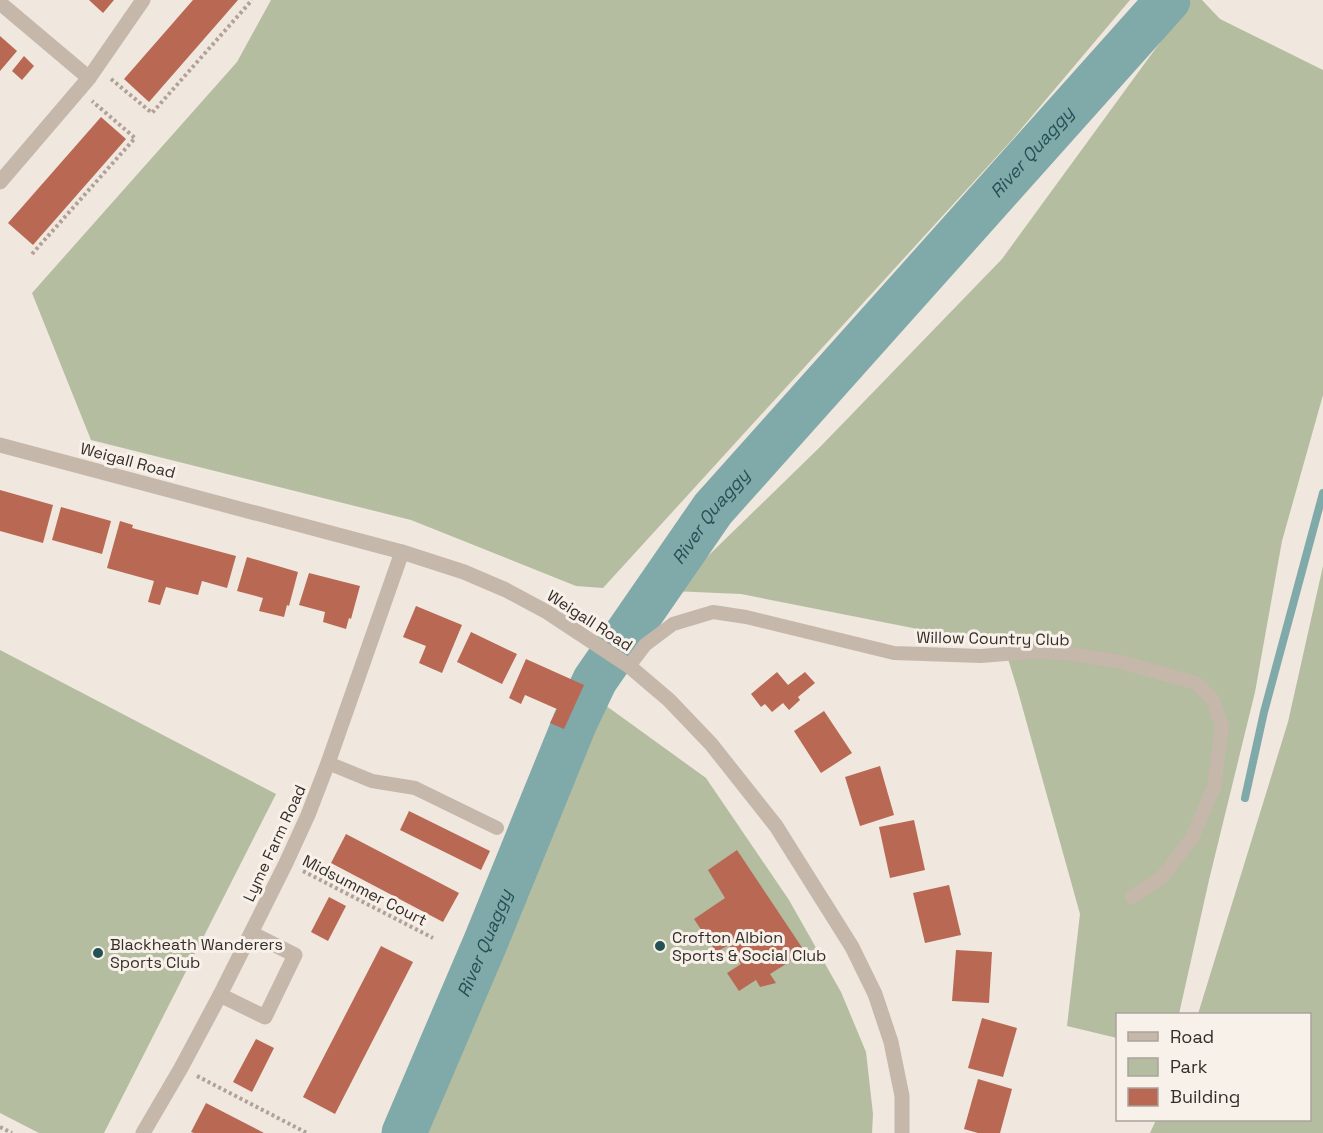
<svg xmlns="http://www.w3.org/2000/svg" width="1323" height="1133" font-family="'Space Grotesk',sans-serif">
  <rect width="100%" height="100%" fill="#f0e7de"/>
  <!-- park -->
  <g fill="#b4bda0">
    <path d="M 271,0 L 1130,0 L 1011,141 L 603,588 L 576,586 L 411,520 L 91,440 L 32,293 L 237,62 Z"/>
    <path d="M 1191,0 L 1202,0 L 1220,19 L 1323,70 L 1323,395 L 1282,541 L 1255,692 L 1209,880 L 1179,1014 L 1118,1014 L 1117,1038 L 1067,1026 L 1080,914 L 1017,688 L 1004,646 L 741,594 L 672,591 L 821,446 L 1002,259 Z"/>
    <path d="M 1323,566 L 1323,1133 L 1150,1133 L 1156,1120 L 1310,1120 L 1310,1014 L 1198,1014 L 1288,722 Z"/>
    <path d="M 0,650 L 276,794 L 104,1133 L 39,1133 L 0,1113 Z"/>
    <path d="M 605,705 L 706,778 L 789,900 L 841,992 L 866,1052 L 873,1114 L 872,1133 L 428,1133 Z"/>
  </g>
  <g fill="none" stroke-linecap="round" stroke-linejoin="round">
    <!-- stream -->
    <path stroke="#80a9a9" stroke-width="8" d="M 1245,798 L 1264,712 L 1323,493"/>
    <!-- river -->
    <path stroke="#80a9a9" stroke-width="45" id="s1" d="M 404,1133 L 486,941 L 575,722 L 595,680 L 713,509 L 1168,0"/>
  </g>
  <!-- building -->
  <g fill="#b86853">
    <path d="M 89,0 L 114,0 L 103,13 Z"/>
    <path d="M 193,0 L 238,0 L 149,102 L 124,79 Z"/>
    <path d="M 0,36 L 17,51 L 0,71 Z"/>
    <path d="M 24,56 L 34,66 L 22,80 L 12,71 Z"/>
    <path d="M 101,117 L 126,139 L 33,245 L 8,223 Z"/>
    <path d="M 0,490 L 53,505 L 43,543 L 0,531 Z"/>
    <path d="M 61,507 L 111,521 L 102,554 L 52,540 Z"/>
    <path d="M 120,521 L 133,525 L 132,528 L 236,556 L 227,588 L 202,581 L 198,595 L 166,587 L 160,605 L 148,602 L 154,581 L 107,568 Z"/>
    <path d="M 247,557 L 298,572 L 289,606 L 287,605 L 284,617 L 259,611 L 263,598 L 237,591 Z"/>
    <path d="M 309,573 L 360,586 L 351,619 L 349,618 L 346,629 L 323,622 L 325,612 L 299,605 Z"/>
    <path d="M 416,606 L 462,625 L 442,673 L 419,663 L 426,646 L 403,637 Z"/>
    <path d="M 471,632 L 517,654 L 502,684 L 457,662 Z"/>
    <path d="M 526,659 L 584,685 L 564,729 L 550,723 L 557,709 L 525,695 L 521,704 L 509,698 Z"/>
    <path d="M 777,672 L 788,685 L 805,672 L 815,683 L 798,697 L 800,700 L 789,710 L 783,703 L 772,712 L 765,704 L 761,707 L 751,694 Z"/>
    <path d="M 824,711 L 852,753 L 821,773 L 794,731 Z"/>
    <path d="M 880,766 L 894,815 L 860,826 L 845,777 Z"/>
    <path d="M 409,811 L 490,851 L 481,870 L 400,830 Z"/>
    <path d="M 914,820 L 925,870 L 890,878 L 879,827 Z"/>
    <path d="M 346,834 L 459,893 L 443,922 L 331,863 Z"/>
    <path d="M 737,850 L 805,952 L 770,974 L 776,983 L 760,987 L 756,980 L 739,991 L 727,973 L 741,964 L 729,945 L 716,952 L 694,919 L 725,898 L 708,870 Z"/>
    <path d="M 949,885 L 961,935 L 925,943 L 913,893 Z"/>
    <path d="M 329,897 L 346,906 L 328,941 L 311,932 Z"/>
    <path d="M 381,946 L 413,962 L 335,1114 L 303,1097 Z"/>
    <path d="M 956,950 L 992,952 L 989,1003 L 952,1001 Z"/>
    <path d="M 982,1018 L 1017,1028 L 1003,1077 L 968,1068 Z"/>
    <path d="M 256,1039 L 274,1048 L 252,1092 L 233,1082 Z"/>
    <path d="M 978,1079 L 1012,1089 L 1000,1133 L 978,1133 L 964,1129 Z"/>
    <path d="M 206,1103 L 264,1133 L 194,1133 L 191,1132 Z"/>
  </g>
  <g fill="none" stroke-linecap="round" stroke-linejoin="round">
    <!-- path -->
    <g stroke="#b2a196" stroke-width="4" stroke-dasharray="3 3" stroke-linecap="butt">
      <path d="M 111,79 L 152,113 L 252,0"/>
      <path d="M 32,254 L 135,138 L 92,101"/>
      <path d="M 303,871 L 433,938"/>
      <path d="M 197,1076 L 307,1133"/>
      <path d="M 0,1127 L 12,1133"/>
    </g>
    <!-- service -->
    <g stroke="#c6b7ab" stroke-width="14">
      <path d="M 629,666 L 645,645 L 673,624 L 713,612 L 746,617 L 894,653 L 981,656 L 1031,652 L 1066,653 L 1121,662 L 1196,683 L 1213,700 L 1222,726 L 1214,787 L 1192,838 L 1162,877 L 1132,897"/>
      <path d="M 328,763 L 372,781 L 415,788 L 497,828"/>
    </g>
    <!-- minor -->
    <g stroke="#c6b7ab" stroke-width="15">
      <path d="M 0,3 L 89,78"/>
      <path d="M 0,182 L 89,78 L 143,0"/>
      <path d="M 220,995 L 265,1017 L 295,955 L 251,933"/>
      <path d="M 143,1133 L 181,1068 L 220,995 L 286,863 L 308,815 L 328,763 L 402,552"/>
    </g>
    <!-- tertiary -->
    <path stroke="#c6b7ab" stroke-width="15" d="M 0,445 L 402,552 L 464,572 L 506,590 L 547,612 L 629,666 L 669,700 L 711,744 L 776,826 L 852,947 L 875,994 L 891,1042 L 902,1096 L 902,1133"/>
  </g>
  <!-- markers -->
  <g fill="#245152" stroke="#f8f1ea" stroke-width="2">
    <circle cx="660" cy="946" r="6"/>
    <circle cx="98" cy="953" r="6"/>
  </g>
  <g text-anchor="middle" stroke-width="6" stroke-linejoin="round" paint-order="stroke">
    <!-- street labels -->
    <g font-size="16" fill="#352d29" stroke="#f8f1ea">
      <text transform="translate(128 460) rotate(15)" y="6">Weigall Road</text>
      <text transform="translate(590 620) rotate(33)" y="6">Weigall Road</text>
      <text transform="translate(993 638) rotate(1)" y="6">Willow Country Club</text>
      <text transform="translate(274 843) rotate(-65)" y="6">Lyme Farm Road</text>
      <text transform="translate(365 890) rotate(27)" y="6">Midsummer Court</text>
    </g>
    <!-- poi labels -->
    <g font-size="16" fill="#352d29" stroke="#f8f1ea" text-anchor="start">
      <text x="672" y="943">Crofton Albion<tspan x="672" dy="18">Sports &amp; Social Club</tspan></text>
      <text x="110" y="950">Blackheath Wanderers<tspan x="110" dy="18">Sports Club</tspan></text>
    </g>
    <!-- water labels -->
    <g font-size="18" font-style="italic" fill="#245152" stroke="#f8f1ea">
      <text dy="6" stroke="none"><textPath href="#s1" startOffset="1178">River Quaggy</textPath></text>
      <text dy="6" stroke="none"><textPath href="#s1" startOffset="692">River Quaggy</textPath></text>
      <text dy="6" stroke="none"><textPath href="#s1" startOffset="206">River Quaggy</textPath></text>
    </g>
  </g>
  <!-- legend -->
  <rect x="1116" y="1013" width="195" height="108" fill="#f8f1ea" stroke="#aaa39d" stroke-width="1.5"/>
  <rect x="1128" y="1032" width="30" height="9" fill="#c6b7ab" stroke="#aaa39d" stroke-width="1.5"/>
  <text x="1170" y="1043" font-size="18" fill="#352d29">Road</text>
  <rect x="1128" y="1058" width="30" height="18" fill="#b4bda0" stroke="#aaa39d" stroke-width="1.5"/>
  <text x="1170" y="1073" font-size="18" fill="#352d29">Park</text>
  <rect x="1128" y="1088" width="30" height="18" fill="#b86853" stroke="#aaa39d" stroke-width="1.5"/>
  <text x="1170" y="1103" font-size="18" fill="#352d29">Building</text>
</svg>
